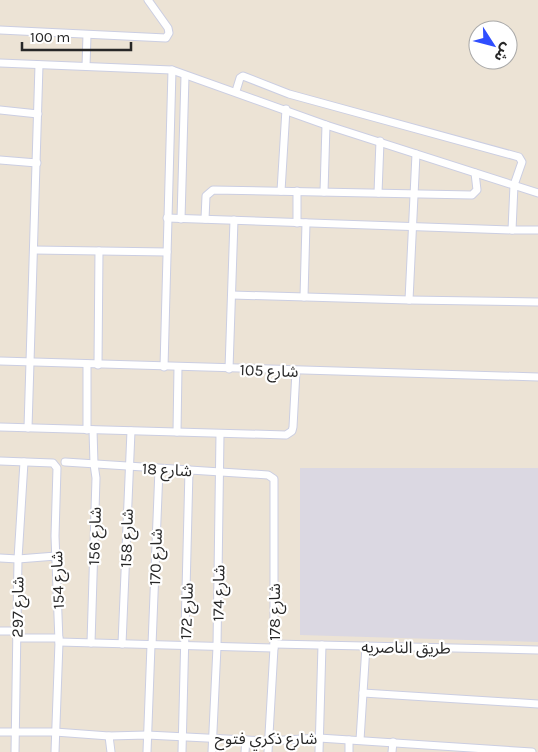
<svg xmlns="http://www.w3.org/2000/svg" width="538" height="752" font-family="Karla,'Noto Sans Arabic',sans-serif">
  <rect width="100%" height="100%" fill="#ece3d5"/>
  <!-- industrial -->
  <path fill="#dbd8e2" d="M 300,468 L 538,468 L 538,642 L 300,635 Z"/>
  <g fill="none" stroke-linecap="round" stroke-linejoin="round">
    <!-- street casing -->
    <g stroke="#cbcee2" stroke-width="9">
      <g id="street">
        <path d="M 0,30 L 166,38 L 169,33 L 168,28 L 148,0"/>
        <path d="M 0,63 L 172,70 L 326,125 L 538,193"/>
        <path d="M 86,66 L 87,35"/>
        <path d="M 236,91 L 240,78 L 243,76 L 289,94 L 519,157 L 522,162 L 514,185 L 512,230"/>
        <path d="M 0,110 L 38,114"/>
        <path d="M 0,160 L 37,163"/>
        <path d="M 281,191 L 286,109"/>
        <path d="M 297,191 L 297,223"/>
        <path d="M 324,192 L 326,125"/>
        <path d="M 378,193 L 380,141"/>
        <path d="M 167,218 L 512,230 L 538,230"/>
        <path d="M 181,219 L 185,76"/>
        <path d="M 205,219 L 206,196 L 213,190 L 472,195 L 477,190 L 475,173"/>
        <path d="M 34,250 L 167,252"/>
        <path d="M 232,295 L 409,300 L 538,302"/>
        <path d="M 304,297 L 306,223"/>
        <path d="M 409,300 L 416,154"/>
        <path d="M 0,361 L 538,377"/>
        <path d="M 87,364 L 87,430"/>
        <path d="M 98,365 L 99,251"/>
        <path d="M 164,367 L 172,70"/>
        <path d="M 229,369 L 234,220"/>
        <path d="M 0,427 L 286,435 L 292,431 L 293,427 L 296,371"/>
        <path d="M 28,428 L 39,65"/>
        <path d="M 177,432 L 178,367"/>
        <path d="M 0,461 L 53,463 L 57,468 L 55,536 L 59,642 L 55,752"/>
        <path d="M 65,462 L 268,475 L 274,479 L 274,648 L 268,752"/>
        <path d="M 0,558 L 18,559 L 56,556"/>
        <path d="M 0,631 L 17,631"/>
        <path d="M 17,638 L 59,638"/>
        <path d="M 59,642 L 274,648"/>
        <path d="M 91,643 L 96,478 L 94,464 L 93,430"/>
        <path d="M 122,644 L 131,431"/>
        <path d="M 274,644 L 538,650"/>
        <path d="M 152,645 L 159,469"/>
        <path d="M 363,693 L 538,704"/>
        <path d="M 0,732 L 55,732 L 109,736 L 147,735 L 268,741 L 319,738 L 532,752"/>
        <path d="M 109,736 L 111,752"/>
        <path d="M 360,740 L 366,646"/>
        <path d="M 15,752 L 18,559 L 24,462"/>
        <path d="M 147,752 L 151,645"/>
        <path d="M 182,752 L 189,470"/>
        <path d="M 212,752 L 217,647 L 220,434"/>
        <path d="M 245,752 L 246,740"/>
        <path d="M 319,752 L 322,645"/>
        <path d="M 349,752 L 349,740"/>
        <path d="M 392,752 L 393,742"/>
      </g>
    </g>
    <!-- street -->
    <use href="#street" stroke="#fff" stroke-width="7"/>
  </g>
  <g text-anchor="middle" stroke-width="4.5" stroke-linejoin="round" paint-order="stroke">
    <!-- street labels -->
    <g font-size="16" fill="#272727" stroke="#fff">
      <text transform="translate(269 370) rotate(2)" y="6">شارع 105</text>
      <text transform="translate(167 469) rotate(3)" y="6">شارع 18</text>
      <text transform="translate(94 536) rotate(-88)" y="6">شارع 156</text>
      <text transform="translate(126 538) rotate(-88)" y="6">شارع 158</text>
      <text transform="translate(155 557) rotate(-88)" y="6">شارع 170</text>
      <text transform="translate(57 580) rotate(-92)" y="6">شارع 154</text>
      <text transform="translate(218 593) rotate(-89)" y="6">شارع 174</text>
      <text transform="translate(17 607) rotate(-89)" y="6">شارع 297</text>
      <text transform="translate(186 611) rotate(-88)" y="6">شارع 172</text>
      <text transform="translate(274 612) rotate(-90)" y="6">شارع 178</text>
      <text transform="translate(406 647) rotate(1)" y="6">طريق الناصريه</text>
      <text x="266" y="744">شارع ذكري فتوح</text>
    </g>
  </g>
  <!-- north arrow -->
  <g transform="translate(493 45) rotate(126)"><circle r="24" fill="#ffffff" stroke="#a9a9a9"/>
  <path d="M0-4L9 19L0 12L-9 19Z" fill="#2f4eff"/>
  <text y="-8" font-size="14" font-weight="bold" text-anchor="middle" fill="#272727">ش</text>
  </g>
  <!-- scale -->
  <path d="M22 42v8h109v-8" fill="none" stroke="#272727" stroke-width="2.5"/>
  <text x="30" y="42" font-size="15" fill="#272727" stroke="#ffffff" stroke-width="4" paint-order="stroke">100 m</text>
</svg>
